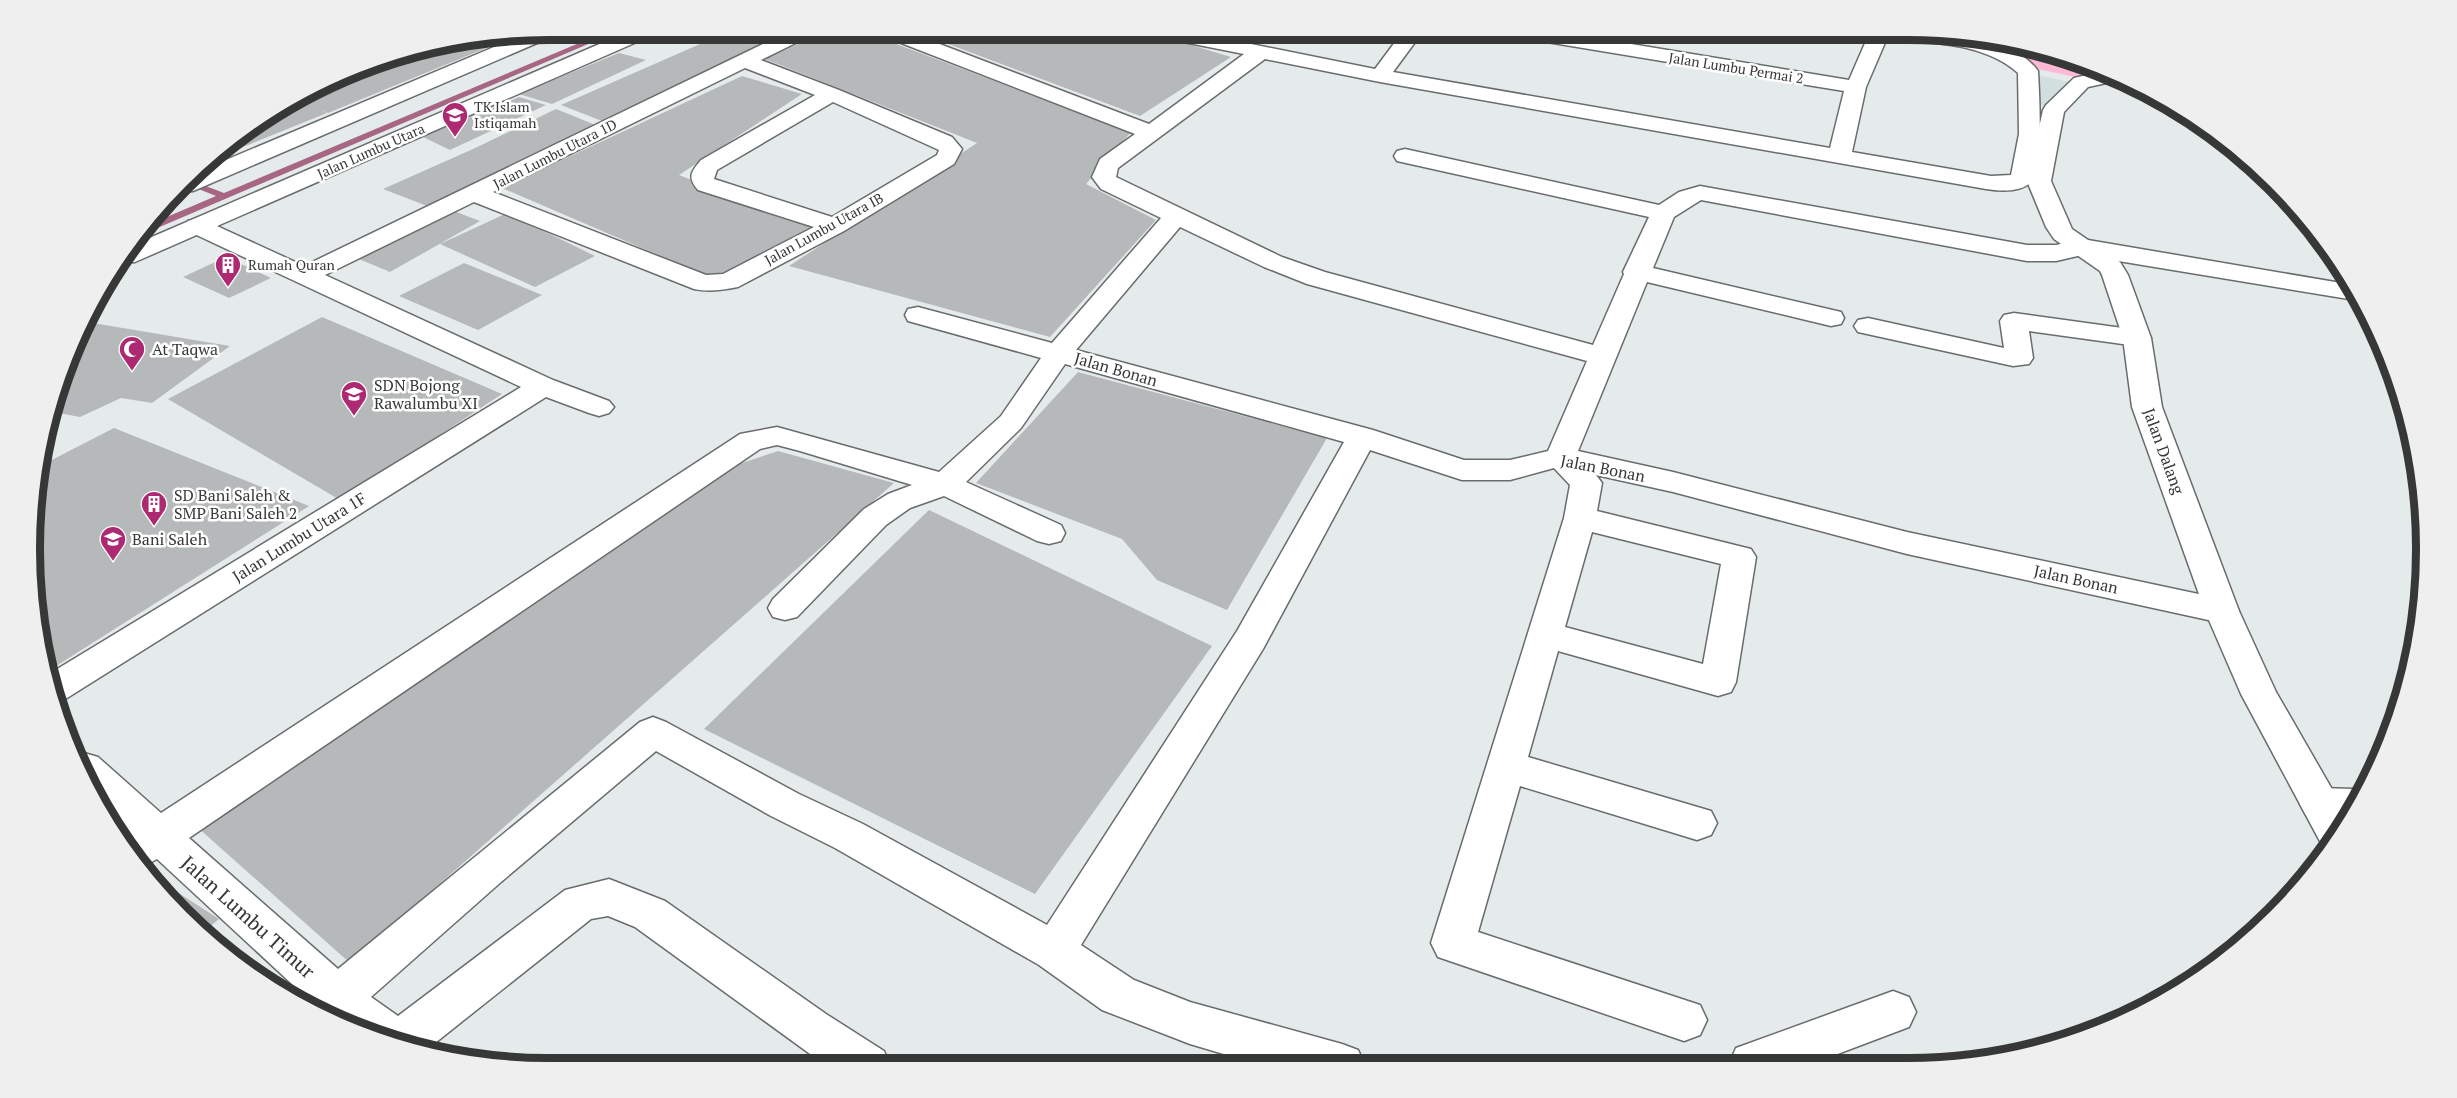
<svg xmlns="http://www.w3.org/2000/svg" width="2457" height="1098" font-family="'PT Serif',serif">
  <rect width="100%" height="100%" fill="#e5eaea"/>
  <!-- built -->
  <path fill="#d2dfde" d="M 2033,74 L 2070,82 L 2050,107 L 2032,103 Z"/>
  <!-- green -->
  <path fill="#fdb9d6" d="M 2012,42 L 2106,69 L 2112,73 L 2080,78 L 2033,68 L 2018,58 Z"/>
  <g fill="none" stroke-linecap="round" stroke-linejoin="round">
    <!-- stream -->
    <path fill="#a76684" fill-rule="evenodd" d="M 610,30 L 621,30 L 155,229 L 149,229 L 155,222 L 216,196 L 186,184 L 190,180 L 224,193 Z"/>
  </g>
  <!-- building -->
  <g fill="#b5b9b9">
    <path d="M 683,30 L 715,30 L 700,36 Z"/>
    <path d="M 732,30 L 763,30 L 782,36 L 602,121 L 561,105 Z"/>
    <path d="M 829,30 L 859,30 L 1131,132 L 1086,184 L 1156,220 L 1050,337 L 789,266 L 977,143 L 765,59 Z"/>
    <path d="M 911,30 L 1141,30 L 1231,57 L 1140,116 Z"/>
    <path d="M 1239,30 L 1320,30 L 1300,43 Z"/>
    <path d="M 518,35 L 328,113 L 319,109 L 327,113 L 211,160 L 207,159 L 242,134 L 253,139 L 242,133 L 283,104 L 416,52 Z"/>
    <path d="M 619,53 L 646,60 L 552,104 L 519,94 Z"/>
    <path d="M 742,76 L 802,94 L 679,175 L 811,227 L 714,279 L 502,188 Z"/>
    <path d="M 519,97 L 546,105 L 450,150 L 423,137 Z"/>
    <path d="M 556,109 L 598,126 L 427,206 L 383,189 L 473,149 Z"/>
    <path d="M 451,210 L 480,221 L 390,272 L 359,259 Z"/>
    <path d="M 505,214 L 550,234 L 595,256 L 535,287 L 440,244 Z"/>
    <path d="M 226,257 L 271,278 L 229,298 L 183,277 Z"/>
    <path d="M 464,263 L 542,295 L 478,330 L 399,296 Z"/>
    <path d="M 322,317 L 502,394 L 340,500 L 168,399 Z"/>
    <path d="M 87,322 L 230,346 L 152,403 L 121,398 L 80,417 L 53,412 Z"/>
    <path d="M 1078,372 L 1327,438 L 1227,610 L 1157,580 L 1122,539 L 976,483 Z"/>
    <path d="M 114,428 L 309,506 L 53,668 L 45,663 L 40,650 L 30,549 L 38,467 Z"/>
    <path d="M 778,451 L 894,483 L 350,963 L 196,826 L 739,464 Z"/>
    <path d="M 929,510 L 1212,646 L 1035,894 L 704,729 Z"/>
    <path d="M 159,881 L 160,881 L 219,919 L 202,933 Z"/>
  </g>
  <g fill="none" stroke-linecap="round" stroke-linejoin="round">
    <!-- street casing -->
    <g stroke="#686c6c" stroke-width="3">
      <g id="street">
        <path d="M 792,30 L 817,30 L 814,34 L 761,60 L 839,90 L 952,137 L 962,149 L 954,164 L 844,231 L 738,287 C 724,290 708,292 694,289 L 474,202 L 325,275 L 553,380 L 609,401 L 614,407 L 609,413 L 599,416 L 589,413 L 546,397 L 67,698 L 59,700 L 49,674 L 521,387 L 188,231 L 185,226 L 188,221 L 197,219 L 206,221 L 304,266 ZM 745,68 L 815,95 L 701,160 C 691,172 687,177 698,190 L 814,227 L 723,274 L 706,275 L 493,192 ZM 833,102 L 939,150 L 937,155 L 832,217 L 714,179 L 717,170 Z"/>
        <path d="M 875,30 L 903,30 L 1149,124 L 1244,54 L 1153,36 L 1146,34 L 1143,30 L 1182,30 L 1375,69 L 1404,30 L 1424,30 L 1393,72 L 1830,148 L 1844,91 L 1510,36 L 1503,34 L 1500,30 L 1546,30 L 1849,80 L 1869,34 L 1865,30 C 1910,30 2010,30 2038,71 C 2039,92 2044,168 2031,182 C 2020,193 1999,191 1986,189 L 1380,82 L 1265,59 L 1118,168 L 1116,177 L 1282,257 L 1325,272 L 1593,345 L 1624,274 L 1623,272 L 1649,217 L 1397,161 L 1394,156 L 1397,151 L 1405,149 L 1659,205 L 1679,192 L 1700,186 L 2027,245 L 2056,245 L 2082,239 L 2353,285 L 2361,301 L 2082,255 L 2056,261 L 2027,261 L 1701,200 L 1674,217 L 1653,268 L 1841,312 L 1844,318 L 1841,324 L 1831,326 L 1647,282 L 1578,451 L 1673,472 L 1907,532 L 2222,599 L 2234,602 L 2239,611 L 2234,620 L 2222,623 L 1907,554 L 1673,492 L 1596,475 L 1602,483 L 1597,511 L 1751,549 L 1756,557 L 1736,682 L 1731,692 L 1718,696 L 1558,651 L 1528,757 L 1711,811 L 1717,823 L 1711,835 L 1697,840 L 1520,786 L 1478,932 L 1700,1005 L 1707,1020 L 1700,1035 L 1684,1041 L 1438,957 L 1431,943 L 1564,518 L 1570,485 L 1554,468 L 1510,480 L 1462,480 L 1370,450 L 1263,649 L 1081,945 L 1134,980 L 1190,1002 L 1342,1044 L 1358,1050 L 1365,1065 L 1264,1066 L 1190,1044 L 1102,1010 L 1039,965 L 835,848 L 771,816 L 656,751 L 501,882 L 371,997 L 398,1016 L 565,890 L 609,879 L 665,901 L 826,1014 L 884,1051 L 891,1067 L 828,1067 L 635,927 L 608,916 L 591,919 L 425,1051 L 351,1029 L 304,1000 L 306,997 L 157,859 L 146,865 L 124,838 L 130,834 L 98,805 L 79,754 L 84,753 L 98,757 L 161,813 L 740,434 L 777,427 L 939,472 L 1001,416 L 1041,358 L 908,321 L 905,315 L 908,309 L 918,307 L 1052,343 L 1161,218 L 1101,189 L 1092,177 L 1100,159 L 1135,134 L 878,34 ZM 1887,38 C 1929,43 1984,42 2018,73 L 2019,134 L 2011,175 L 1991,176 L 1852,152 L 1866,87 ZM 1180,227 L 1264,267 L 1307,284 L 1587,361 L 1548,451 L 1510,460 L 1464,460 L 1373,430 L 1076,350 ZM 1065,364 L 1344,442 L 1237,631 L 1047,925 L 863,824 L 799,794 L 666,722 L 653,717 L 640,722 L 338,969 L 189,838 L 760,449 L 777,445 L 800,451 L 912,485 L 888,494 L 864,509 L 773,599 L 768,608 L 773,617 L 785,620 L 797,617 L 886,525 L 910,508 L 944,496 L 1037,541 L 1049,544 L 1061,541 L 1065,533 L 1061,525 L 966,482 L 1021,428 ZM 1592,532 L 1721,564 L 1703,664 L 1565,627 Z"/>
        <path d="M 207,159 L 227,166 L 231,171 L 227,176 L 219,178 L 197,171 Z"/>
        <path d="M 2014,313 L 2137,330 L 2147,332 L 2151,338 L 2147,344 L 2137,346 L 2029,331 L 2033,358 L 2029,364 L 2013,366 L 1858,332 L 1854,326 L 1858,320 L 1868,318 L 2004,348 L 2000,321 L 2004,315 Z"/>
        <path d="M 2320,788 L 2354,789 L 2362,792 L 2345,821 L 2320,820 L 2306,815 L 2300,804 L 2306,793 Z"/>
        <path d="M 1893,991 L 1909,997 L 1916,1012 L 1909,1027 L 1811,1064 L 1729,1064 L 1736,1048 Z"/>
      </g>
    </g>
    <!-- secondary casing -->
    <g stroke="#686c6c" stroke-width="3">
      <g id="secondary">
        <path d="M 549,30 L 561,30 L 558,34 L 193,191 L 180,192 L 195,173 L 525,34 Z"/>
        <path d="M 632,30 L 658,30 L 655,34 L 135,262 L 121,263 L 138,243 Z"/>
        <path d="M 2108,70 L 2125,79 L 2088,87 L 2064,112 L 2051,181 L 2072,229 L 2120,262 L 2128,275 L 2151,338 L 2162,407 L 2239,611 L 2276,692 L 2348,817 L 2329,849 L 2323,847 L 2241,694 L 2205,611 L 2132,407 L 2123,338 L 2102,275 L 2100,271 L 2054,239 L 2046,227 L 2027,181 L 2043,110 L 2046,105 L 2074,78 Z"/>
      </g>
    </g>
    <!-- street -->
    <use href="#street" fill="#fff" fill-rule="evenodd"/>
    <!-- secondary -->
    <use href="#secondary" fill="#fff" fill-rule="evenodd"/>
  </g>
  <!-- icons -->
  <defs>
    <g id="school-pin" transform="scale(1.35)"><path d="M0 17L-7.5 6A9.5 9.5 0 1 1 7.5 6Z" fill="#ad2972" stroke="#fff"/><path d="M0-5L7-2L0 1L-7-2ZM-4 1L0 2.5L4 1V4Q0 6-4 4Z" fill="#fff"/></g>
    <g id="building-pin" transform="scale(1.35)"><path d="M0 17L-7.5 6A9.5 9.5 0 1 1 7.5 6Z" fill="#ad2972" stroke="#fff"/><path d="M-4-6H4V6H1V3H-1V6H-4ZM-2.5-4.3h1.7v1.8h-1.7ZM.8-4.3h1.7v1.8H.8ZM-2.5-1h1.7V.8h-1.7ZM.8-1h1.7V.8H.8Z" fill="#fff"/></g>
    <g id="mosque-pin" transform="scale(1.35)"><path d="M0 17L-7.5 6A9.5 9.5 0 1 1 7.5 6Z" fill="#ad2972" stroke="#fff"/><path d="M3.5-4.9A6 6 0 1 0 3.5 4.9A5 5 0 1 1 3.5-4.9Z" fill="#fff"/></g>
  </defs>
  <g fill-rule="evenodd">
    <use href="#school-pin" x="455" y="115"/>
    <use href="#building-pin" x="228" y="265"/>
    <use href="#mosque-pin" x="132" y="349"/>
    <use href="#school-pin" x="354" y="394"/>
    <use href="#building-pin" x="154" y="504"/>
    <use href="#school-pin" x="113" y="539"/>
  </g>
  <g text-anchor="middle" stroke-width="5" stroke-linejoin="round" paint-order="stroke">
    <!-- far-street labels -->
    <g font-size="14" fill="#363837" stroke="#fff">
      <text transform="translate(1736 68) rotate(9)" y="5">Jalan Lumbu Permai 2</text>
      <text transform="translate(371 151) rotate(-24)" y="5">Jalan Lumbu Utara</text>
      <text transform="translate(555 154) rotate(-27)" y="5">Jalan Lumbu Utara 1D</text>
      <text transform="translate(824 229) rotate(-29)" y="5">Jalan Lumbu Utara IB</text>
    </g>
    <!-- far-poi labels -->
    <g font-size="14" fill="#363837" stroke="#fff" text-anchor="start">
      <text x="474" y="112">TK Islam<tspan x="474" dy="16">Istiqamah</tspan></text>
      <text x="248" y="270">Rumah Quran</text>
    </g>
    <!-- poi labels -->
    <g font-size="16" fill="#363837" stroke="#fff" text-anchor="start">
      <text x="152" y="355">At Taqwa</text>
      <text x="374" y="391">SDN Bojong<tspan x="374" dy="18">Rawalumbu XI</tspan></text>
      <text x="174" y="501">SD Bani Saleh &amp;<tspan x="174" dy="18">SMP Bani Saleh 2</tspan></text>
      <text x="132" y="545">Bani Saleh</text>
    </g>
    <!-- street labels -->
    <g font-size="16" fill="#363837" stroke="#fff">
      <text transform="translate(1116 369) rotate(16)" y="6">Jalan Bonan</text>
      <text transform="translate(2164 451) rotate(70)" y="6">Jalan Dalang</text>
      <text transform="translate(1603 468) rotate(11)" y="6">Jalan Bonan</text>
      <text transform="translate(299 537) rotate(-32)" y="6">Jalan Lumbu Utara 1F</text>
      <text transform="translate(2076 579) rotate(12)" y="6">Jalan Bonan</text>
    </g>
    <!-- near-street labels -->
    <g font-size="20" fill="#363837" stroke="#fff">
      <text transform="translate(248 917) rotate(42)" y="7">Jalan Lumbu Timur</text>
    </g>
  </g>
  <!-- crop -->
  <path d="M0 0H2457V1098H0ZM548 40H1908A508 508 0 0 1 2416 548V550A508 508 0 0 1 1908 1058H548A508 508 0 0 1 40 550V548A508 508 0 0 1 548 40Z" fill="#efefef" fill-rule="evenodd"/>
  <path fill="none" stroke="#363837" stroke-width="8" d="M548 40H1908A508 508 0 0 1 2416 548V550A508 508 0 0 1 1908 1058H548A508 508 0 0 1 40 550V548A508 508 0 0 1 548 40Z"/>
</svg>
